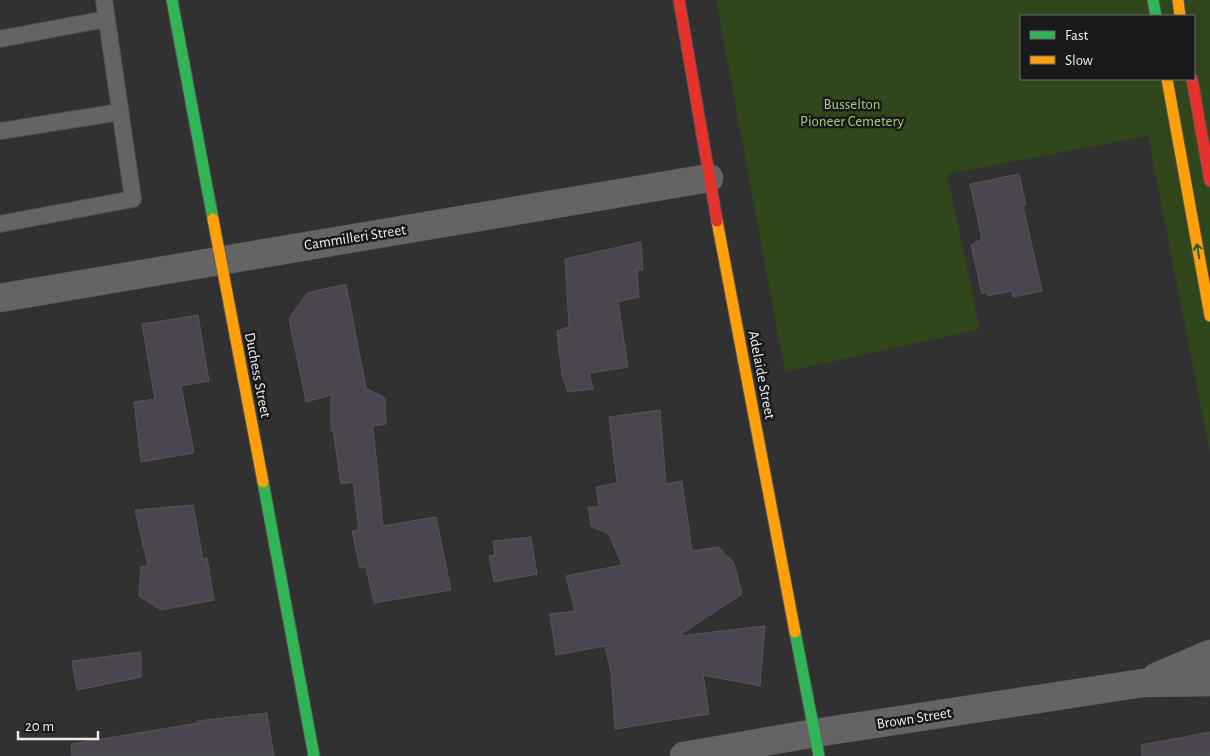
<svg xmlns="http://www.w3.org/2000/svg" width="1210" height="756" font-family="'Alegreya Sans',sans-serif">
  <rect width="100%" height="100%" fill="#313132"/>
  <!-- green -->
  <path fill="#2f471a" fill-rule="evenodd" d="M 716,0 L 1210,0 L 1210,454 L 1148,136 L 947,174 L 980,329 L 785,372 ZM 1021,16 L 1194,16 L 1194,79 L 1021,79 Z"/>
  <!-- building -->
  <g fill="#4b4550" stroke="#555556">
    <path d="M 1019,174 L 1026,205 L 1023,206 L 1042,291 L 1013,297 L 1012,291 L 988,296 L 987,292 L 982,294 L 971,245 L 982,239 L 970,184 Z"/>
    <path d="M 641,242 L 643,270 L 637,270 L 639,297 L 618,302 L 628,367 L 589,373 L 593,389 L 568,392 L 562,375 L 557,331 L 569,327 L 565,259 Z"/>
    <path d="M 346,284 L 366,388 L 385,398 L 386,424 L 373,426 L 383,526 L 436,517 L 451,590 L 374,603 L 366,567 L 360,568 L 352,531 L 359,530 L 353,482 L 341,484 L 333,430 L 331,431 L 331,395 L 306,402 L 289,319 L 307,293 Z"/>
    <path d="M 198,315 L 209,381 L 181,386 L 194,453 L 141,462 L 134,402 L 155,399 L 142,324 Z"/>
    <path d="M 660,410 L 666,484 L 682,481 L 692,551 L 718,547 L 734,563 L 742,594 L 678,636 L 765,626 L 760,686 L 703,675 L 709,714 L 615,729 L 611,673 L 605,646 L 556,655 L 550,614 L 575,611 L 566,576 L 622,565 L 609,534 L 591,526 L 588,507 L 599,507 L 596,487 L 617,483 L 609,417 Z"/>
    <path d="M 193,505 L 203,559 L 207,558 L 214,600 L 161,610 L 139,596 L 141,567 L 148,566 L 135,510 Z"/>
    <path d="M 531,537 L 537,574 L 494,582 L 489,556 L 495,555 L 493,541 Z"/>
    <path d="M 141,652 L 141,677 L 77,690 L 72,661 Z"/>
    <path d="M 267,713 L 274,756 L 72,756 L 71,744 L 198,723 L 197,721 Z"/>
    <path d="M 1210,732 L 1210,756 L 1142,756 L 1141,745 Z"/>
  </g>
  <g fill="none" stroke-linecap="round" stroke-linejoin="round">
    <!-- lane casing -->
    <g stroke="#505051" stroke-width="18">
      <g id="lane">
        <path d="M 0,39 L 106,19"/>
        <path d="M 0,131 L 120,112"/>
        <path d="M 0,224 L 133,199 L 104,0"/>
      </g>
    </g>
    <!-- street casing -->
    <g stroke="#505051" stroke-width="29">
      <g id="street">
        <path d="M 0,298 L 709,178"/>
        <path d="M 1156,677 L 1210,654"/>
        <path d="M 684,756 L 815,733 L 1143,683 L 1210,682"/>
      </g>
    </g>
    <!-- fast casing -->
    <g stroke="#505051" stroke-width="13">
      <g id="fast">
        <path d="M 172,0 L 213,219"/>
        <path d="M 1153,0 L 1156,16"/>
        <path d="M 263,482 L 314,756"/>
        <path d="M 795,632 L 819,756"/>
      </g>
    </g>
    <!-- slow casing -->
    <g stroke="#505051" stroke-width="13">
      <g id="slow">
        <path d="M 1178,0 L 1180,16"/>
        <path d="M 1167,79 L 1210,316"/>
        <path d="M 213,219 L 263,482"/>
        <path d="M 717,221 L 795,632"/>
      </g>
    </g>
    <!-- jam casing -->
    <g stroke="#505051" stroke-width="13">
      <g id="jam">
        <path d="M 679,0 L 717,221"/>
        <path d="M 1192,79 L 1210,181"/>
      </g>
    </g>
    <!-- lane -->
    <use href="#lane" stroke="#646465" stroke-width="16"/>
    <!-- street -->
    <use href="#street" stroke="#646465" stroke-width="28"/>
    <!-- fast -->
    <use href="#fast" stroke="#30b455" stroke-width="11"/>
    <!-- slow -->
    <use href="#slow" stroke="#ff9f0a" stroke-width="11"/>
    <!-- jam -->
    <use href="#jam" stroke="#e5322d" stroke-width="11"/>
  </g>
  <!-- one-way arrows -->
  <defs><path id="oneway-shaft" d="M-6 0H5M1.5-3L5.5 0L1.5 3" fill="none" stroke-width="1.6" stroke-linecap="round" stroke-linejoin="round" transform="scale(1.25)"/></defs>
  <use stroke="#235e35" href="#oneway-shaft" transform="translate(1198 251) rotate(-100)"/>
  <g text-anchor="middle" stroke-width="5" stroke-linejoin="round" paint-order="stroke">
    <!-- park labels -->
    <g font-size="15" fill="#9cd073" stroke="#19181a">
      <text x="852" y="109">Busselton<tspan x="852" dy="17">Pioneer Cemetery</tspan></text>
    </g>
    <!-- street labels -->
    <g font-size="15" fill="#eeedef" stroke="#19181a">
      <text transform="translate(355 237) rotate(-9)" y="5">Cammilleri Street</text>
      <text transform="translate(258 375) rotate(79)" y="5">Duchess Street</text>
      <text transform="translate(762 375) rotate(79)" y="5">Adelaide Street</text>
      <text transform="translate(914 718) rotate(-9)" y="5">Brown Street</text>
    </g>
  </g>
  <!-- legend -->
  <rect x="1020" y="15" width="175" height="65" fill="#19181a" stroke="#6e6d6f"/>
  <rect x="1030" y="31" width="25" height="8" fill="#30b455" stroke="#6e6d6f"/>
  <text x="1065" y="40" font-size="15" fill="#eeedef">Fast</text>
  <rect x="1030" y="56" width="25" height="8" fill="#ff9f0a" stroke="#6e6d6f"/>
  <text x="1065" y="65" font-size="15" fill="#eeedef">Slow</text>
  <!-- scale -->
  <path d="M18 731v8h80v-8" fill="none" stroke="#eeedef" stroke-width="2.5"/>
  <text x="25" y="731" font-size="15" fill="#eeedef" stroke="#19181a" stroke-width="4" paint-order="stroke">20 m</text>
</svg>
